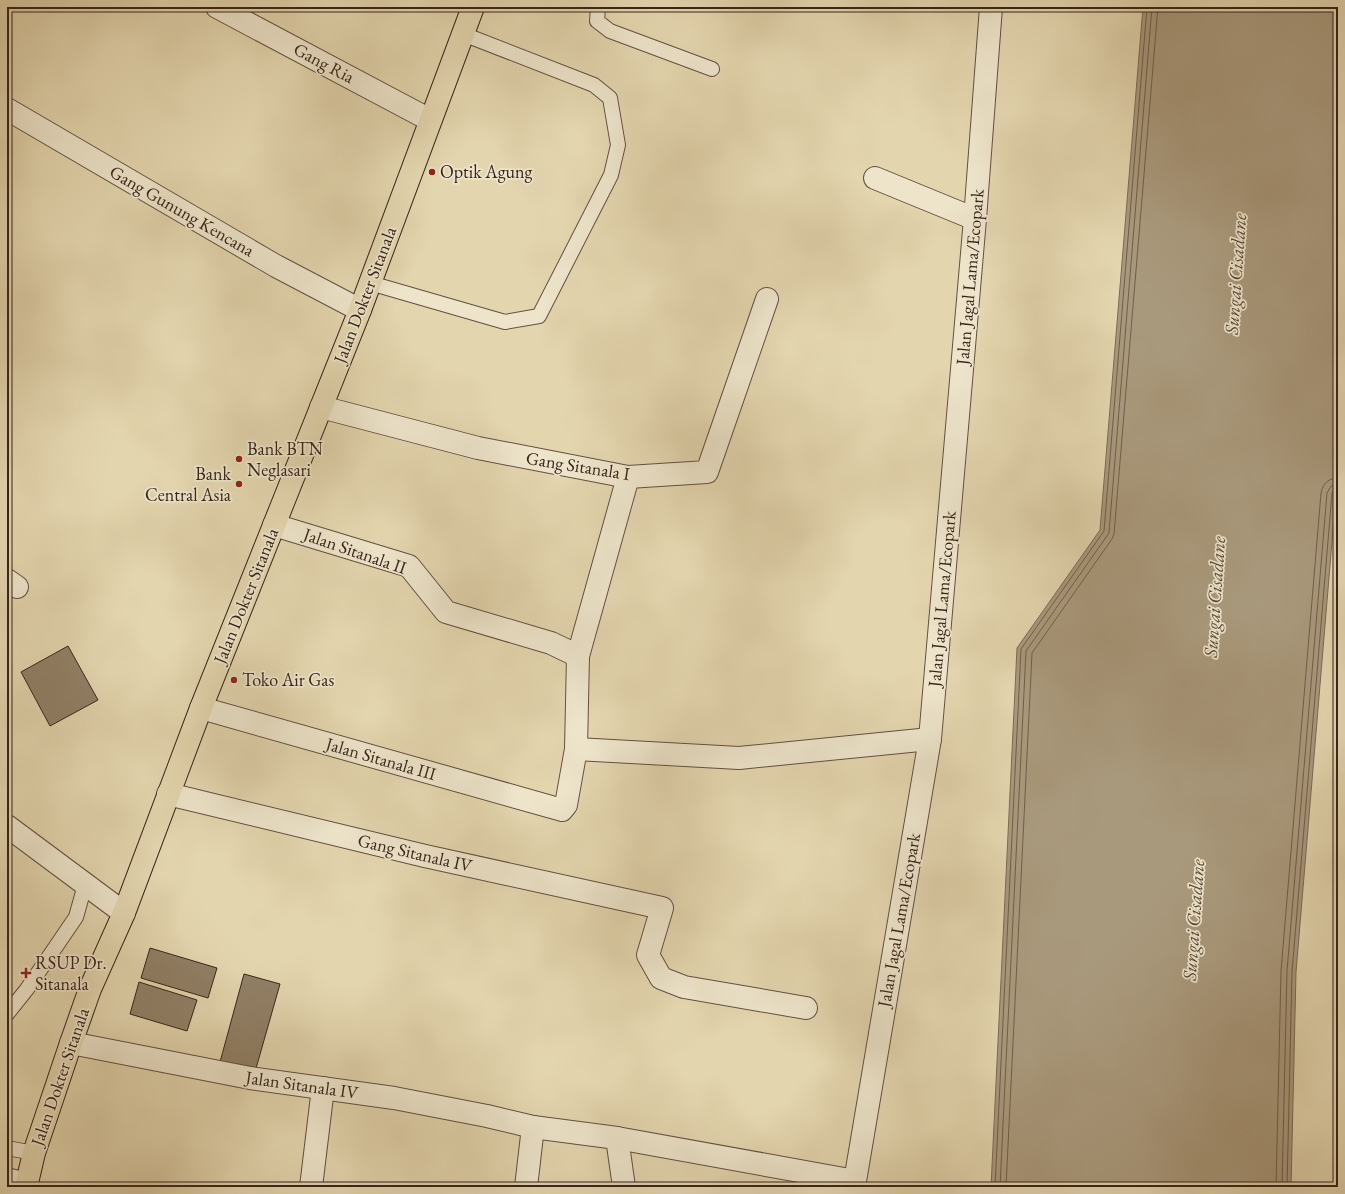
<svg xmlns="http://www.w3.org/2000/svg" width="1345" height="1194" font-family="'EB Garamond',serif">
  <rect width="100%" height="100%" fill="#e3d5ae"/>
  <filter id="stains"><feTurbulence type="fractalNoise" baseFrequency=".005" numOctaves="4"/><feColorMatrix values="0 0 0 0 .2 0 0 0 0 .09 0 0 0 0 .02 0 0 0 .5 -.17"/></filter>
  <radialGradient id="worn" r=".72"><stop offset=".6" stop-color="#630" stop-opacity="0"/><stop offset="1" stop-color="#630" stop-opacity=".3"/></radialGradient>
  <!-- water -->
  <path fill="#a9997c" stroke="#7c6a55" d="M 1143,7 L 1338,7 L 1338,470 L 1296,972 L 1291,1187 L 991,1187 L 1017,648 L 1100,530 Z"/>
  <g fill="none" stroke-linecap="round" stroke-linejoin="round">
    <!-- shore -->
    <g stroke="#705e4b" stroke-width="1">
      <path d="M 995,1187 L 1021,649 L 1104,531 L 1147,7"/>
      <path d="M 1000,1187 L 1026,651 L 1109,533 L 1152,7"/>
      <path d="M 1006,1187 L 1032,653 L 1112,539 L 1114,534 L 1158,7"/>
      <path d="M 1276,1187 L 1281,971 L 1321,493 C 1323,483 1329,478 1338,478"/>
      <path d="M 1282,1187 L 1287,971 L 1327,493 L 1331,486 L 1338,484"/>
      <path d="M 1287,1187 L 1292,972 L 1332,493 L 1334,490 L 1338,489"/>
    </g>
  </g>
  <!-- building -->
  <g fill="#918067" stroke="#38241a">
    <path d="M 68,646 L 98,700 L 50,726 L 21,672 Z"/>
    <path d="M 150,948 L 217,968 L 208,998 L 141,978 Z"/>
    <path d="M 244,974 L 280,984 L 255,1072 L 220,1062 Z"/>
    <path d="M 139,982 L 197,1000 L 187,1031 L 130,1014 Z"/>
  </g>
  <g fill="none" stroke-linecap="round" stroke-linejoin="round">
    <!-- lane casing -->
    <g stroke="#63503f" stroke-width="16">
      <g id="lane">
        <path d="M 598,7 L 597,21 L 610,31 L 712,69"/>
        <path d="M 370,283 L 505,322 L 539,316 L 611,175 L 618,145 L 610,98 L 594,85 L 463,34"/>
        <path d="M 7,1014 L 27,989 L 76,917 L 85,885"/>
        <path d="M 7,1148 L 34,1153"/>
        <path d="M 7,1175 L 27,1180"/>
      </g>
    </g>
    <!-- street casing -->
    <g stroke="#63503f" stroke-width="24">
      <g id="street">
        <path d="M 217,7 L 430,120"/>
        <path d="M 7,109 L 276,266 L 360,310"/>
        <path d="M 875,178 L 975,219"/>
        <path d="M 321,407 L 478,448 L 628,477 L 707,472 L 767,299"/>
        <path d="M 274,525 L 409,566 L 446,612 L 551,643 L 578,656"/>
        <path d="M 7,580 L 17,587"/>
        <path d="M 201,708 L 562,810 L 566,805 L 576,749 L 578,656 L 628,477"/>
        <path d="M 576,749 L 739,758 L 930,739"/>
        <path d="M 168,794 L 425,856 L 662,908 L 648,955 L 661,978 L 684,987 L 806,1008"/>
        <path d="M 7,826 L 124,913"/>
        <path d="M 71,1043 L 250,1078 L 394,1098 L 487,1116 L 533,1127 L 617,1138 L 855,1181"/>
        <path d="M 617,1138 L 624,1187"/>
        <path d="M 311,1187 L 323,1088"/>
        <path d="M 526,1187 L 533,1127"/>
        <path d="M 854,1187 L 930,739 L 975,219 L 991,7"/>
      </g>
    </g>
    <!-- primary casing -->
    <g stroke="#38241a" stroke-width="24">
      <path id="primary" d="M 26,1187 L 34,1153 L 71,1043 L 90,989 L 124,913 L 201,708 L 360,310 L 473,7"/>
    </g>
    <!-- lane -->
    <use href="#lane" stroke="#ede4ca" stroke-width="14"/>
    <!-- street -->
    <use href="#street" stroke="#ede4ca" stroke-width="22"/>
    <!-- primary -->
    <use href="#primary" stroke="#e3d5ae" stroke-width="22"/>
  </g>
  <!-- markers -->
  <g fill="#8f2418" stroke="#ede4ca" stroke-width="1.5">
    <circle cx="432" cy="172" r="4"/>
    <circle cx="239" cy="459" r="4"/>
    <circle cx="239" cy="484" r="4"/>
    <circle cx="234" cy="680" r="4"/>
    <path d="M24 967h4v4h4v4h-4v4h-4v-4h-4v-4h4z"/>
  </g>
  <g text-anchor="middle" stroke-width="3.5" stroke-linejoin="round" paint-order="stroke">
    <!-- street labels -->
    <g font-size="18" fill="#38241a" stroke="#ede4ca">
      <text transform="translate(324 63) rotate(28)" y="6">Gang Ria</text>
      <text transform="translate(182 211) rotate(30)" y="6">Gang Gunung Kencana</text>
      <text transform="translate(970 277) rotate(-85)" y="6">Jalan Jagal Lama/Ecopark</text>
      <text transform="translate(365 295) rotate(-69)" y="6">Jalan Dokter Sitanala</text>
      <text transform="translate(578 466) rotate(9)" y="6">Gang Sitanala I</text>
      <text transform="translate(355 551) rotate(19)" y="6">Jalan Sitanala II</text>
      <text transform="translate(246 596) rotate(-68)" y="6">Jalan Dokter Sitanala</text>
      <text transform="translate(942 599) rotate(-85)" y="6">Jalan Jagal Lama/Ecopark</text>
      <text transform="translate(381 759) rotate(16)" y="6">Jalan Sitanala III</text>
      <text transform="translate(415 853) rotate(13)" y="6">Gang Sitanala IV</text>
      <text transform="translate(899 920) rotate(-80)" y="6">Jalan Jagal Lama/Ecopark</text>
      <text transform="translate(60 1077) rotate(-71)" y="6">Jalan Dokter Sitanala</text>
      <text transform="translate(302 1085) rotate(8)" y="6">Jalan Sitanala IV</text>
    </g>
    <!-- poi labels -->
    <g font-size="18" fill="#38241a" stroke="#ede4ca" text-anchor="start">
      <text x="440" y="178">Optik Agung</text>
      <text x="247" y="455">Bank BTN<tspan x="247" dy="21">Neglasari</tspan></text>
      <text x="231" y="480" text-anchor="end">Bank<tspan x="231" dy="21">Central Asia</tspan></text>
      <text x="242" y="686">Toko Air Gas</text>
      <text x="35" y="969">RSUP Dr.<tspan x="35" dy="21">Sitanala</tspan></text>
    </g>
    <!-- water labels -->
    <g font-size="19" font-style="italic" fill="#5a4737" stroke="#ede4ca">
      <text transform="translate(1235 274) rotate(-86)" y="7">Sungai Cisadane</text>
      <text transform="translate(1214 597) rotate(-86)" y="7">Sungai Cisadane</text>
      <text transform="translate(1193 920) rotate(-86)" y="7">Sungai Cisadane</text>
    </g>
  </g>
  <!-- margin -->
  <rect width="1345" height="1194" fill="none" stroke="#e3d5ae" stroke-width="24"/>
  <rect x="8" y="8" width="1329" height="1178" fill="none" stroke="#38241a" stroke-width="2"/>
  <rect x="12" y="12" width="1321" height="1170" fill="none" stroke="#38241a"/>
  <rect width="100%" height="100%" filter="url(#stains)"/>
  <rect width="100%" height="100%" fill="url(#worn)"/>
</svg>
